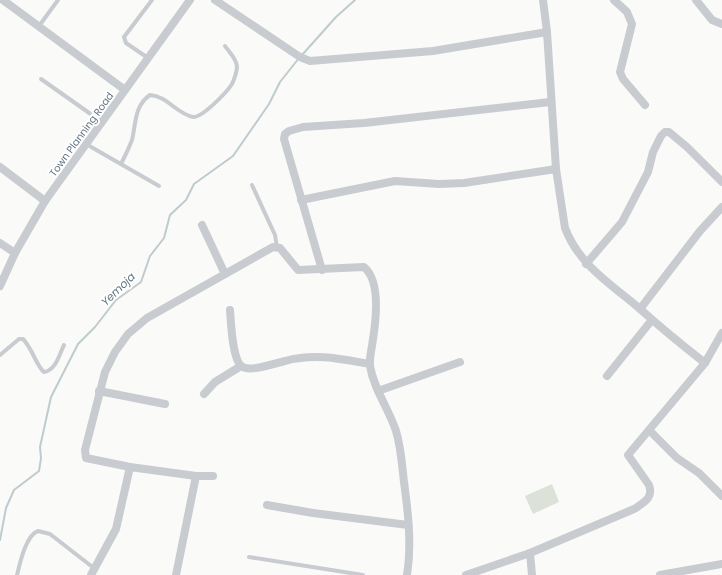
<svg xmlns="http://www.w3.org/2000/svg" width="722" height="575" font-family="Poppins,sans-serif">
  <rect width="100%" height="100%" fill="#fafaf8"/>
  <!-- green -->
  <path fill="#dce2d8" d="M 552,484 L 559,502 L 533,514 L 525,496 Z"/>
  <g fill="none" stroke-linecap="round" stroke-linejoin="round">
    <!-- stream -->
    <g stroke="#becbcf" stroke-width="2">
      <path d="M 302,55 L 336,17 L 355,0"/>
      <path d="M 0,540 L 6,508 L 14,490 L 39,471 L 41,458 L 40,447 L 51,397 L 78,344 L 95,327 L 116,300 L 141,282 L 150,256 L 164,238 L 170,215 L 186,200 L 194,184 L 233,156 L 269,104 L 280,82 L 299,58"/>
    </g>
    <!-- service -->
    <g stroke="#c8ccd0" stroke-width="4">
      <path d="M 39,26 L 58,0"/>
      <path d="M 148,58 L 126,43 L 124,37 L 152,0"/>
      <path d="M 41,79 L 102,122"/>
      <path d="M 86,144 L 159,186"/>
      <path d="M 121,164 C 125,156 129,148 132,140 C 136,124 134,106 150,95 C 167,96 177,114 193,117 C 202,118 227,92 232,84 C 234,80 237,71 237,67 C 237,59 229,52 225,46"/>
      <path d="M 252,185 L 275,235 L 277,247"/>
      <path d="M 0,355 L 19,339 L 23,339 C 32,348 37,367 44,372 C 56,370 59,355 64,345"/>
      <path d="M 249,557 L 363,575"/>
      <path d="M 17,575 C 20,563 26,535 38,531 L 50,534 L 95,569"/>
    </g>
    <!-- minor -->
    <g stroke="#c8ccd0" stroke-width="8">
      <path d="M 3,0 L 125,90"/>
      <path d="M 215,0 L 300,57 L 310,61 L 433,51 L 547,32"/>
      <path d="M 543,0 L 547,32 L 556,169 L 565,228 C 579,265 611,284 639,308 C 660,327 682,345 705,363"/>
      <path d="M 614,0 L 627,12 L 632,24 L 620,72 L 623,79 L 645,105"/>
      <path d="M 696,0 L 712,20 L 722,24"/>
      <path d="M 0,167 L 45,201"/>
      <path d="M 301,200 L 395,181 L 439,184 L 464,183 L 556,169"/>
      <path d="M 202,225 L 225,274"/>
      <path d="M 0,243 L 15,253"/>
      <path d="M 586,264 L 622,222 L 648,172 L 653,152 L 661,136 L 665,132 L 669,132 L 687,147 L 722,182"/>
      <path d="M 322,270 L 284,139 L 285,134 L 289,131 L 303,127 L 364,123 L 550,102"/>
      <path d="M 0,286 L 15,253 L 45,201 L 190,0"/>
      <path d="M 640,309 L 700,231 L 722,207"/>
      <path d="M 230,310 C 231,322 232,357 241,366 C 249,373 276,363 285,361 C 315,353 341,359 370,364"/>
      <path d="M 607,376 L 651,321"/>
      <path d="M 99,391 L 165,404"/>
      <path d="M 378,391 L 460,362"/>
      <path d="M 204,394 L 215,382 L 241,366"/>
      <path d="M 650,431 L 677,458 L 699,473 L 722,496"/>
      <path d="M 213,476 L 196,476 L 130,467 L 86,458 L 85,450 L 105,372 L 115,352 L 128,334 L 147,318 L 273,247 L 280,248 L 298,270 L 364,267 C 381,281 376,320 373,339 C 372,348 369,358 370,366 C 374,390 389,409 396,431 C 401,447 402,465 404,482 C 408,512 412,544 407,575"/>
      <path d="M 267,505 L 313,513 L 408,525"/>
      <path d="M 530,553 L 532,575"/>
      <path d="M 91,575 L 116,529 L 130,467"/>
      <path d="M 176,575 L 196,476"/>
      <path d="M 466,575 L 530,553 L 634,509 C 643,503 654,498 649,485 L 628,455 L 705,363 L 722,333"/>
      <path d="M 660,575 L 722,564"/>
    </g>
  </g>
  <g text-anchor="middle" stroke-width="4" stroke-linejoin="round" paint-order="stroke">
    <!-- street labels -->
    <g font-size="10" fill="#637685" stroke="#fff">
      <text transform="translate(81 134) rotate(-54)" y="4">Town Planning Road</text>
    </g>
    <!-- water labels -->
    <g font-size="11" font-style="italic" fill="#5e757e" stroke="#fff">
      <text transform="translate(118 289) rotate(-44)" y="4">Yemoja</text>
    </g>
  </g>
</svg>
